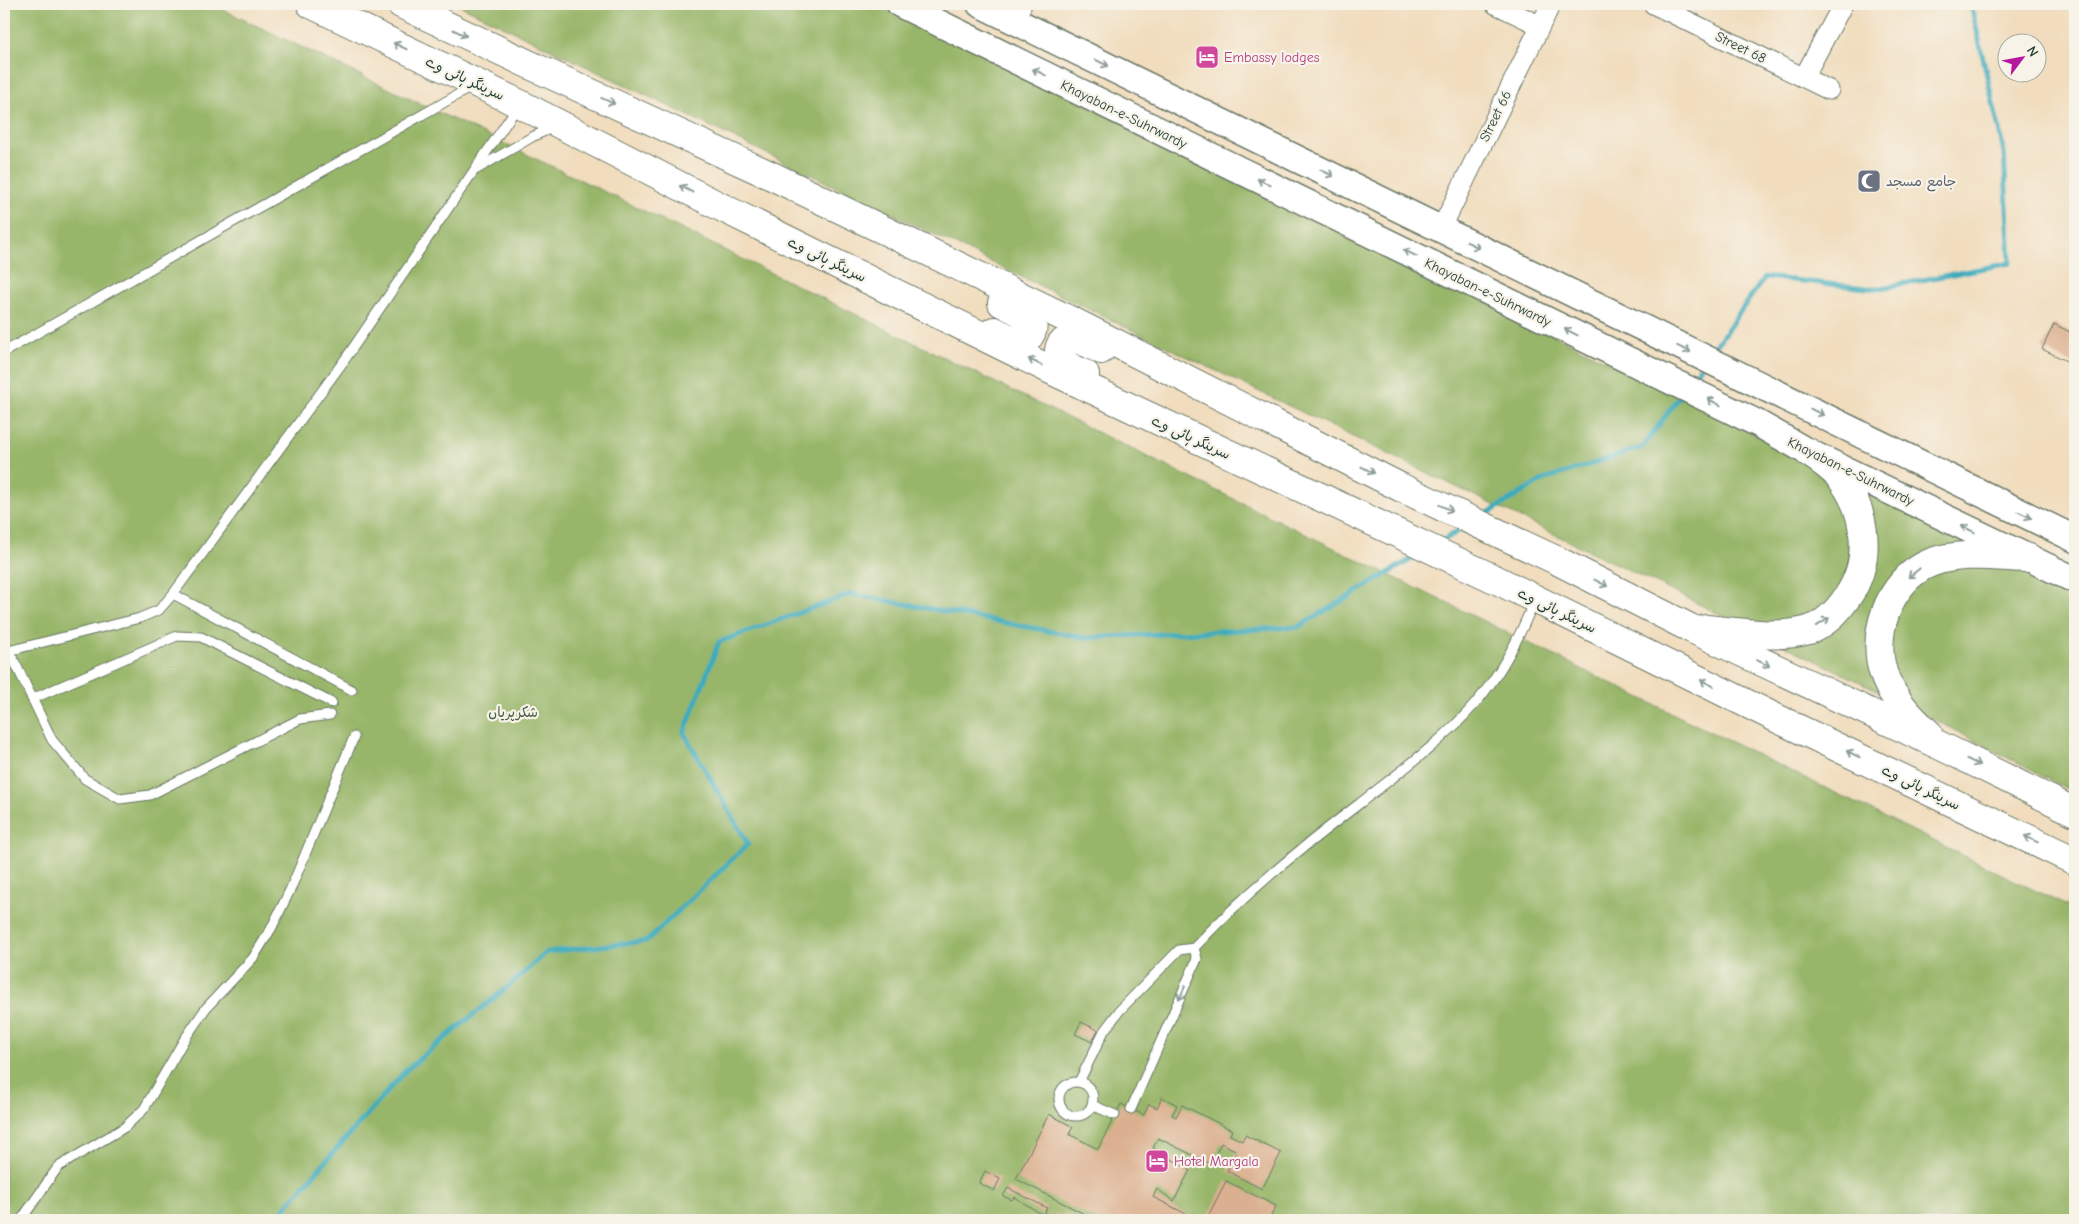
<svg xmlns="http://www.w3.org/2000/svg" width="2079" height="1224" font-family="'Comic Neue','Playpen Sans Arabic',sans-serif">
  <rect width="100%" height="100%" fill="#f7f3e8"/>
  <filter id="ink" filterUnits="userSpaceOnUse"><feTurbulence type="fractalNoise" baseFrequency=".02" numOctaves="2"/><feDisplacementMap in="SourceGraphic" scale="10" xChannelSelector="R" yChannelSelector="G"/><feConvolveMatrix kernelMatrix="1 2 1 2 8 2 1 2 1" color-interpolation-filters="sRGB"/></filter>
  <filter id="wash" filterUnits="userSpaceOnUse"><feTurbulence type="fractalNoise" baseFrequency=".0096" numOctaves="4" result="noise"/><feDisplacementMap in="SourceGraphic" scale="20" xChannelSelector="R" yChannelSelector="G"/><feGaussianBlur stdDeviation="1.12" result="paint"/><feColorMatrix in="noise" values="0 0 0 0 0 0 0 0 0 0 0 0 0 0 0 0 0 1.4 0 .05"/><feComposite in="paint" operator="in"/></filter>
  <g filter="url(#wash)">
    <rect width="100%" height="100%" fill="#f1ddbe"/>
    <!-- forest -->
    <g fill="#98b669" stroke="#5c7a4e">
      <path d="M 4,4 L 211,4 L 593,186 L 2075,910 L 2075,1220 L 4,1220 Z"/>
      <path d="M 457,4 L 882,4 L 1799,456 L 2075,588 L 2075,793 L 1883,693 Z"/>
    </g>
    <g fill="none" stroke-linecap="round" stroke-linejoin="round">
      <!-- stream -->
      <g stroke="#3dabbc" stroke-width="5">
        <path d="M 1711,352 L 1765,277 L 1876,289 L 2010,263 L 2004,152 L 1972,9 L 1980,4"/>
        <path d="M 1689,382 L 1702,365"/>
        <path d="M 1483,516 L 1543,480 L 1643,447 L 1682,393"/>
        <path d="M 1440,542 L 1465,527"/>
        <path d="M 274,1220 L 406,1070 L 510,985 L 547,952 L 647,941 L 748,844 L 684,733 L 719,642 L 851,594 L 1086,638 L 1298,627 L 1420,554"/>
      </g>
    </g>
    <g id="blocks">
      <!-- building -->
      <g fill="#dbb090">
        <path d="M 2054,324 L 2072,333 L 2075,325 L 2075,365 L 2042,349 Z"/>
        <path d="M 1081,1022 L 1098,1030 L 1092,1042 L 1075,1034 Z"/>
        <path d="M 1162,1097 L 1177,1105 L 1172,1115 L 1176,1117 L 1182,1105 L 1232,1130 L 1230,1135 L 1242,1141 L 1245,1135 L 1281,1153 L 1262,1189 L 1227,1171 L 1237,1151 L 1221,1143 L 1211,1164 L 1158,1138 L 1153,1148 L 1190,1170 L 1174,1201 L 1157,1189 L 1153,1197 L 1198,1220 L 1096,1220 L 1016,1179 L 1049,1114 L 1073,1127 L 1069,1134 L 1098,1149 L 1121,1104 L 1144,1115 L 1149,1104 L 1157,1108 Z"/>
        <path d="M 985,1171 L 1000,1179 L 994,1191 L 979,1183 Z"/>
        <path d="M 1226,1181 L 1276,1206 L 1269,1220 L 1206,1220 Z"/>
        <path d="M 1008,1188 L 1047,1208 L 1043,1215 L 1014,1197 L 1012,1200 L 1003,1196 Z"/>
        <path d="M 1054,1213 L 1062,1217 L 1064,1213 L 1069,1215 L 1067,1220 L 1053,1220 L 1051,1219 Z"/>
      </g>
    </g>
  </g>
  <g filter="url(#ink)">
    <use href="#blocks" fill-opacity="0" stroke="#687564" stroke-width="1"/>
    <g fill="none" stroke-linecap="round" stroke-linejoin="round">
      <!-- lane casing -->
      <g stroke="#687564" stroke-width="11">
        <g id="lane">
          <path d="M 477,169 L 532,137 L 554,127"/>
          <path d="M 4,352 L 473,86"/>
          <path d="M 173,594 L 352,690"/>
          <path d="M 9,650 L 52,740 L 85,779 L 120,799 L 150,795 L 300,719 L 330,715"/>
          <path d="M 4,652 L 140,618 L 159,610 L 173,594 L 346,358 L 518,106"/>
          <path d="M 32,699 L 177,636 L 201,637 L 332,703"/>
          <circle cx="1076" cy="1099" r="17"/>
          <path d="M 1079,1082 L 1104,1031 L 1120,1010 L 1179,950 L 1194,948 C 1243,895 1301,848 1359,804 C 1398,773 1441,743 1474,705 C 1501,674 1519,639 1534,601"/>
          <path d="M 1092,1105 L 1115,1115"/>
          <path d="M 1131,1109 L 1197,959 L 1194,948"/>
          <path d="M 21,1220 L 58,1167 L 125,1127 L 144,1109 L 184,1040 L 206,1008 L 253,958 L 271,929 L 291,888 L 354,737"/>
        </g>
      </g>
      <!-- street casing -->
      <g stroke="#687564" stroke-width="21">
        <g id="street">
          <path d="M 1495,4 L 1539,25"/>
          <path d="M 1653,4 L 1829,90"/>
          <path d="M 1015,20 L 1022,4"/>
          <path d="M 1804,77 L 1843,4"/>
          <path d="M 1441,229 L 1551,4"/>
        </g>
      </g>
      <!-- secondary casing -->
      <g stroke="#687564" stroke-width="29">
        <g id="secondary">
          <path d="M 900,4 L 1757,423 L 1808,452 L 2075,580"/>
          <path d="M 980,4 L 2075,539"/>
        </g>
      </g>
      <!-- highway casing -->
      <g stroke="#687564" stroke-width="30">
        <g id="highway">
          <path d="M 311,4 L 520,104 L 721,207 L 1057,373 L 1501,582 L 1774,717 L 2075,861"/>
          <path d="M 401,4 L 543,71 L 774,177 L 1078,324 L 1402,488 L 1558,561 L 1690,628 L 1945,748 L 2075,812"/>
          <path d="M 994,331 L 1017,342 L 1027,339 C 1045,320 1016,310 1002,303"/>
          <path d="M 1085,374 C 1072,368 1052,362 1061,344 C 1074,333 1088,344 1101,350"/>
          <path d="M 1706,629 C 1739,632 1776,639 1809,630 C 1826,624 1838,611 1848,596 C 1872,561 1867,514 1843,481 C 1834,469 1820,460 1808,452"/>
          <path d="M 1928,733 C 1911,718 1895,701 1886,680 C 1868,639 1888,580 1930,563 C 1960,551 1997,557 2029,558"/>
        </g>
      </g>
      <!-- lane -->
      <use href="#lane" stroke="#fff" stroke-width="9"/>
      <!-- street -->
      <use href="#street" stroke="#fff" stroke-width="19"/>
      <!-- secondary -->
      <use href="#secondary" stroke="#fff" stroke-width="26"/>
      <!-- highway -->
      <use href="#highway" stroke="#fff" stroke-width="28"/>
    </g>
    <!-- one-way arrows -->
    <defs><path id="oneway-shaft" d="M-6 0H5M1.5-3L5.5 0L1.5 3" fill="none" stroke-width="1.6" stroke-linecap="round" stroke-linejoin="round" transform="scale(1.25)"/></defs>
    <g stroke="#8f9e9a">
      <use href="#oneway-shaft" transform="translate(460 33) rotate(26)"/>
      <use href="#oneway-shaft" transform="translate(400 46) rotate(-154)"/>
      <use href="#oneway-shaft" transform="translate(1102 63) rotate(26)"/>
      <use href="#oneway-shaft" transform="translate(1039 72) rotate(-154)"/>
      <use href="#oneway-shaft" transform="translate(608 101) rotate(24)"/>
      <use href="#oneway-shaft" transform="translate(1327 173) rotate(26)"/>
      <use href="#oneway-shaft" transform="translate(1264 182) rotate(-154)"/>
      <use href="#oneway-shaft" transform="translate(686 189) rotate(-153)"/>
      <use href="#oneway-shaft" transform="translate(1473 245) rotate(26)"/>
      <use href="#oneway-shaft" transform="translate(1410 253) rotate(-154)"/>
      <use href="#oneway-shaft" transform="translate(1571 332) rotate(-154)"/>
      <use href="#oneway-shaft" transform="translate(1684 349) rotate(25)"/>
      <use href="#oneway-shaft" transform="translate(1035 362) rotate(-154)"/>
      <use href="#oneway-shaft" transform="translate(1714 402) rotate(-154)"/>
      <use href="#oneway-shaft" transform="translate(1817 412) rotate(26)"/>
      <use href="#oneway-shaft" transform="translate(1368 470) rotate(27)"/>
      <use href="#oneway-shaft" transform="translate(1446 508) rotate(25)"/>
      <use href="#oneway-shaft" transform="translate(2025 515) rotate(26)"/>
      <use href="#oneway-shaft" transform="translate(1968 529) rotate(-154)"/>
      <use href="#oneway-shaft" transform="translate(1914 573) rotate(141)"/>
      <use href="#oneway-shaft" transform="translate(1601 583) rotate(27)"/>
      <use href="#oneway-shaft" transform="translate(1823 622) rotate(-33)"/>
      <use href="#oneway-shaft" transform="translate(1763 663) rotate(25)"/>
      <use href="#oneway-shaft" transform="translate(1707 683) rotate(-154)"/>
      <use href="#oneway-shaft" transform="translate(1853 754) rotate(-154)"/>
      <use href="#oneway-shaft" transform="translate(1973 762) rotate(26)"/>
      <use href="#oneway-shaft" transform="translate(2031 839) rotate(-154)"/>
      <use href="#oneway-shaft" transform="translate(1182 993) rotate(114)"/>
    </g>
  </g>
  <!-- icons -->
  <defs>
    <g id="hotel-square" transform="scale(1.25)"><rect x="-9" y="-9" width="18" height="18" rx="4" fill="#d1479c" stroke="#f7f3e8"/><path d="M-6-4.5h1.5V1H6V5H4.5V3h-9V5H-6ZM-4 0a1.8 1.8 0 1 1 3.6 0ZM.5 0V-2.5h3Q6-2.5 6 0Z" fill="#fff"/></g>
    <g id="mosque-square" transform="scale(1.25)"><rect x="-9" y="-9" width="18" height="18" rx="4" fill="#6b7280" stroke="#f7f3e8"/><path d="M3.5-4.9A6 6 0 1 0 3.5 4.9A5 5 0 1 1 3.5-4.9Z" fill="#fff"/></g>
  </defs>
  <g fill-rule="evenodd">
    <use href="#hotel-square" x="1207" y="57"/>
    <use href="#mosque-square" x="1869" y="181"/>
    <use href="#hotel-square" x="1157" y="1161"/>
  </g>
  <g text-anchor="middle" stroke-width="4.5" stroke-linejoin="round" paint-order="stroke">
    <!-- street labels -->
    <g font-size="14" fill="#1f3d34" stroke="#f7f3e8">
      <text transform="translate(1741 47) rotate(26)" y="5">Street 68</text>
      <text transform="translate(465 78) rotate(25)" y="5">سرینگر ہائی وے</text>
      <text transform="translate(1124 114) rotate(26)" y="5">Khayaban-e-Suhrwardy</text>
      <text transform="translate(1495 116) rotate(-64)" y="5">Street 66</text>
      <text transform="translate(827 259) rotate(26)" y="5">سرینگر ہائی وے</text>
      <text transform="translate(1488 292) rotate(26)" y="5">Khayaban-e-Suhrwardy</text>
      <text transform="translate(1191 437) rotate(25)" y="5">سرینگر ہائی وے</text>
      <text transform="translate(1851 471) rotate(26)" y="5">Khayaban-e-Suhrwardy</text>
      <text transform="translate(1557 610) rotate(26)" y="5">سرینگر ہائی وے</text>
      <text transform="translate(1921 787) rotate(26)" y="5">سرینگر ہائی وے</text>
    </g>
    <!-- hotel labels -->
    <g font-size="14" fill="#b23c85" stroke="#f7f3e8" text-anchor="start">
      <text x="1224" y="62">Embassy lodges</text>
      <text x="1174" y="1166">Hotel Margala</text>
    </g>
    <!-- worship labels -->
    <g font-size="14" fill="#5b616d" stroke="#f7f3e8" text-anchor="start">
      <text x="1886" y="186">جامع مسجد</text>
    </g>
    <!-- park labels -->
    <g font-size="14" fill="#3f5b42" stroke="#f7f3e8">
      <text x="513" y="717">شکرپریاں</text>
    </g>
  </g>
  <!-- margin -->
  <rect width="2079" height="1224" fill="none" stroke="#f7f3e8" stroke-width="20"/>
  <!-- north arrow -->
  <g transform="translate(2022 58) rotate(58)"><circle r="24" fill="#f7f3e8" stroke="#a1aaa0"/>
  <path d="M0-4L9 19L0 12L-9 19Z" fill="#b5179e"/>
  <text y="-8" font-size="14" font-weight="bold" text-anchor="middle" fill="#1f3d34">N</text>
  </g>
</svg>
